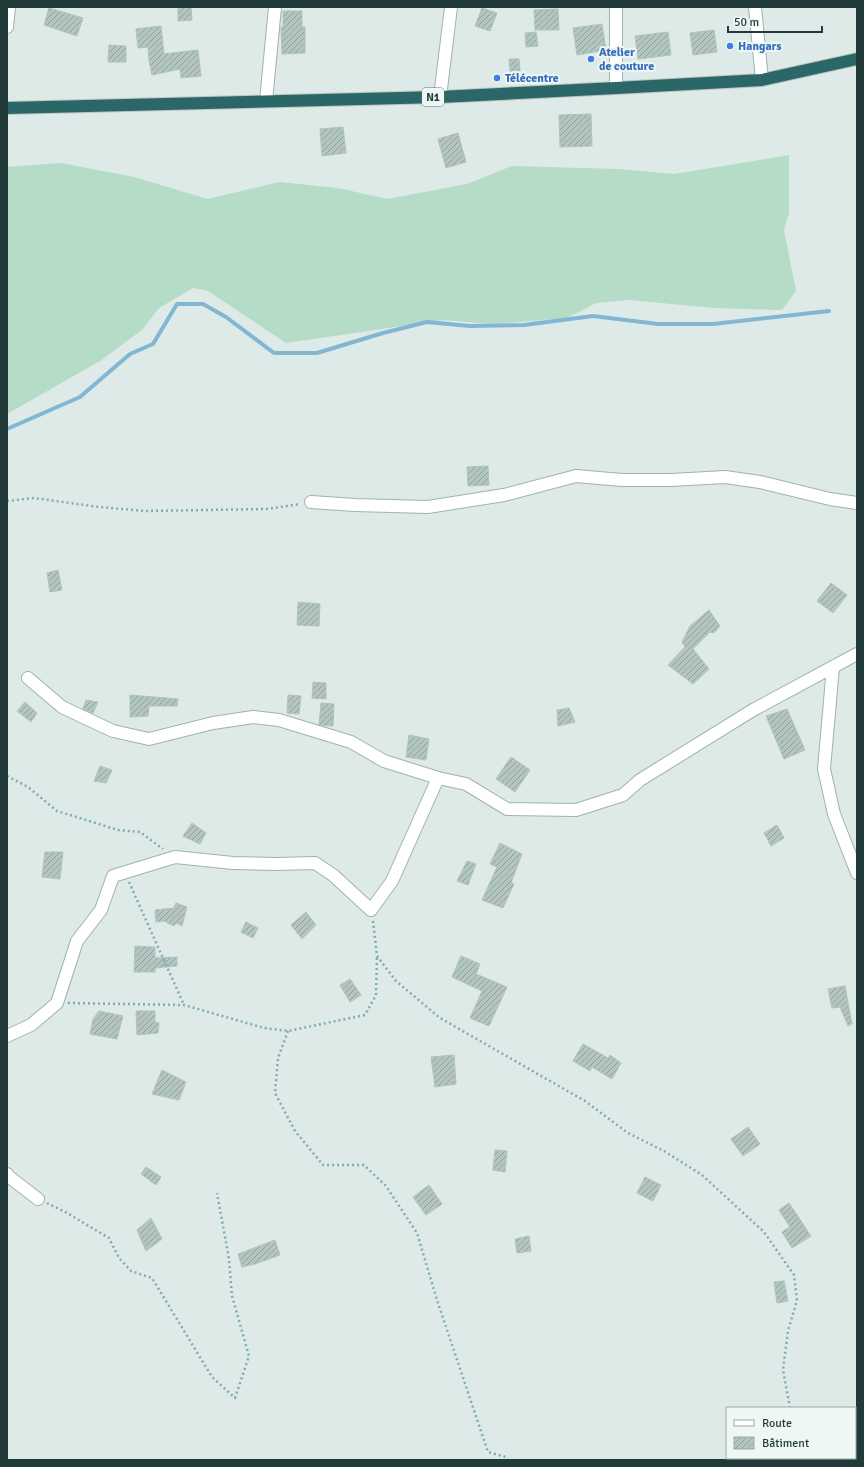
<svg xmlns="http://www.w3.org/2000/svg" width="864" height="1467" font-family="Signika,sans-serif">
  <defs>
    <pattern id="building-hatch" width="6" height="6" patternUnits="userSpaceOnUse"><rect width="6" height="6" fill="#b3c5c0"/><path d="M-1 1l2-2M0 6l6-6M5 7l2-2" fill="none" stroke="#91a19d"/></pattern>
  </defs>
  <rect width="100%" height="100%" fill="#ddeae7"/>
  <!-- garden -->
  <path fill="#b5dcc7" d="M 789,155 L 789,213 L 784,230 L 796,291 L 782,310 L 714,308 L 629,300 L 596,303 L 567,318 L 492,324 L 443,320 L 286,343 L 208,291 L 193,288 L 159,308 L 142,330 L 100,361 L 7,414 L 7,167 L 61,163 L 134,177 L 208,199 L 279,182 L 338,188 L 387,199 L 467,184 L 512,166 L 618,169 L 674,174 Z"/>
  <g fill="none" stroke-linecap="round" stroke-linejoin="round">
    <!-- stream -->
    <path stroke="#82b6d2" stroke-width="4" d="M 7,429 L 80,397 L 130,354 L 153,344 L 177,304 L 203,304 L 226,317 L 274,353 L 317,353 L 383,333 L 427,322 L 470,326 L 524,325 L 593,316 L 658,324 L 713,324 L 829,311"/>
  </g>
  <!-- building -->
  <g fill="url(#building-hatch)" stroke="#b0c3bf">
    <path d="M 178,7 L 191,7 L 192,20 L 178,21 Z"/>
    <path d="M 49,8 L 83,18 L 77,36 L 44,25 Z"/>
    <path d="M 482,8 L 497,13 L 490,31 L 475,26 Z"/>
    <path d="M 558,9 L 559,30 L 535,30 L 534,10 Z"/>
    <path d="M 283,11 L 302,11 L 302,27 L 305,27 L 305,53 L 282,54 L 281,27 L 283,27 Z"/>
    <path d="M 602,24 L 606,50 L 577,55 L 573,28 Z"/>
    <path d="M 161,26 L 164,54 L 198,50 L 201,76 L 181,78 L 180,69 L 152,75 L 149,60 L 148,47 L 138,48 L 136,29 Z"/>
    <path d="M 714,30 L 717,52 L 693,55 L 690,33 Z"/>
    <path d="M 536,32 L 538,46 L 526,47 L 525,33 Z"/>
    <path d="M 668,32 L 671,55 L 638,59 L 635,36 Z"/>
    <path d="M 109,45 L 126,46 L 126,62 L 108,62 Z"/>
    <path d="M 509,59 L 519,59 L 520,71 L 510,71 Z"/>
    <path d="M 591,114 L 592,146 L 560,147 L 559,115 Z"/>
    <path d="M 343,127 L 346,153 L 322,156 L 320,129 Z"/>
    <path d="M 458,133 L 466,162 L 446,168 L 438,139 Z"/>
    <path d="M 488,466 L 489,485 L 468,486 L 467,467 Z"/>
    <path d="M 58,570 L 62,590 L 50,592 L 47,573 Z"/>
    <path d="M 831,583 L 847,595 L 833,613 L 817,601 Z"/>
    <path d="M 298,602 L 320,604 L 319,626 L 297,625 Z"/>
    <path d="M 709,610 L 720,626 L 714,633 L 710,632 L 693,649 L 709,669 L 693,684 L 668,665 L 685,647 L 682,642 L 690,626 Z"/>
    <path d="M 313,682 L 326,683 L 326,699 L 312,698 Z"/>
    <path d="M 130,695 L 178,699 L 177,706 L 149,706 L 148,716 L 130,717 Z"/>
    <path d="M 288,695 L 301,696 L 299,714 L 287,713 Z"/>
    <path d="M 86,700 L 98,702 L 93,713 L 83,709 Z"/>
    <path d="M 25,702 L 37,713 L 31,722 L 17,711 Z"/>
    <path d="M 321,703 L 334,704 L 333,726 L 319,725 Z"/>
    <path d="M 569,708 L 575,722 L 558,726 L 557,710 Z"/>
    <path d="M 787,709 L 805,750 L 784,759 L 766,716 Z"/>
    <path d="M 409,735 L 429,739 L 426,760 L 406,757 Z"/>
    <path d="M 511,757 L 530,770 L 515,792 L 496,779 Z"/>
    <path d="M 100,766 L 112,770 L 106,783 L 94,781 Z"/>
    <path d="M 192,823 L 206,833 L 200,844 L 183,836 Z"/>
    <path d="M 777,825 L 784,838 L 771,846 L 764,833 Z"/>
    <path d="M 500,843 L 522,854 L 511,883 L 514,884 L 503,908 L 482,900 L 497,867 L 490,864 Z"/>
    <path d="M 45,852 L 63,852 L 60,879 L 42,877 Z"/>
    <path d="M 467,861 L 476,864 L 468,885 L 457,881 Z"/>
    <path d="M 176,903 L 187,907 L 182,926 L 176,923 L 174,926 L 164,921 L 156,922 L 155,910 L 174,908 Z"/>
    <path d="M 306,912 L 316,925 L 302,939 L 291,925 Z"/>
    <path d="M 246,922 L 258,928 L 253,938 L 241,932 Z"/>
    <path d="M 135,946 L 155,947 L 155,958 L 177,957 L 177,966 L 155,968 L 155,972 L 134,972 Z"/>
    <path d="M 461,956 L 480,964 L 476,974 L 507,987 L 489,1026 L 470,1018 L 482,991 L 452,977 Z"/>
    <path d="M 350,979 L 361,995 L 350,1002 L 340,985 Z"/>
    <path d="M 845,986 L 852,1024 L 848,1026 L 840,1007 L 832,1008 L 828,989 Z"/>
    <path d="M 99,1011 L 123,1016 L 117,1039 L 90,1034 L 93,1019 Z"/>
    <path d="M 136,1011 L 155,1011 L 155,1022 L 159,1023 L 158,1033 L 137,1035 Z"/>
    <path d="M 583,1044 L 608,1058 L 610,1055 L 621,1063 L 612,1079 L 592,1067 L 590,1071 L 573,1061 Z"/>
    <path d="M 454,1055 L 456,1084 L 435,1087 L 431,1057 Z"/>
    <path d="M 162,1070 L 186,1082 L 179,1100 L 152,1094 Z"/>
    <path d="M 748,1127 L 760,1144 L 743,1156 L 731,1139 Z"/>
    <path d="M 495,1150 L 507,1151 L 505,1172 L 493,1170 Z"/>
    <path d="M 146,1167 L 161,1177 L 156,1185 L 141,1174 Z"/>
    <path d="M 645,1177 L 661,1185 L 653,1201 L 637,1193 Z"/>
    <path d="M 429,1185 L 442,1204 L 426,1215 L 413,1197 Z"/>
    <path d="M 789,1203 L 811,1236 L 792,1248 L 782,1232 L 790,1227 L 779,1210 Z"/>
    <path d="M 151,1218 L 162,1239 L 146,1251 L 137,1230 Z"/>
    <path d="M 529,1236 L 531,1251 L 517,1253 L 515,1239 Z"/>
    <path d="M 275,1240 L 280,1255 L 255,1264 L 242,1267 L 238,1254 Z"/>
    <path d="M 784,1281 L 788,1301 L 777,1303 L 774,1282 Z"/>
  </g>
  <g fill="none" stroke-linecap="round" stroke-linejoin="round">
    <!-- minor casing -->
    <g stroke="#a0b2af" stroke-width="14">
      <g id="minor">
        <path d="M 616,7 L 616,88"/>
        <path d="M 755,7 L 762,80"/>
        <path d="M 7,27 L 9,7"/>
        <path d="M 440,97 L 451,7"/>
        <path d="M 266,101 L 275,7"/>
        <path d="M 311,502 L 355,505 L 428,507 L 504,495 L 576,476 L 622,480 L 671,480 L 725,477 L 760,482 L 830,499 L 857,503"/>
        <path d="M 833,667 L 824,769 L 834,814 L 857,873"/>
        <path d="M 28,678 L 62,707 L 113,731 L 149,739 L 213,723 L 253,717 L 279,720 L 351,742 L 384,761 L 438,778 L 466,784 L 507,809 L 576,810 L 623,795 L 640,780 L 753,710 L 857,654"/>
        <path d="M 7,1036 L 31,1025 L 57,1003 L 77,941 L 101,910 L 113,876 L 175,857 L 233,863 L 277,864 L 315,863 L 333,875 L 371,910 L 392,881 L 438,778"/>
        <path d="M 7,1174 L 8,1176 L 38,1199"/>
      </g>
    </g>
    <!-- highway casing -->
    <g stroke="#bcc4c3" stroke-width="14">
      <path id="highway" d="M 7,108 L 440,97 L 616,88 L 762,80 L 857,59"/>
    </g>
    <!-- path -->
    <g stroke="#7cafa9" stroke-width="2.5" stroke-dasharray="2 3" stroke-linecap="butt">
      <path d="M 7,501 L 34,498 L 99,507 L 145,511 L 267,509 L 300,504"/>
      <path d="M 7,776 L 28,787 L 57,811 L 118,830 L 140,832 L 163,849"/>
      <path d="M 129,882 L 184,1005"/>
      <path d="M 373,921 L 377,956 L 396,981 L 440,1018 L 585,1101 L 628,1133 L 664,1151 L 702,1175 L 764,1232 L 794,1275 L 797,1300 L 788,1331 L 783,1370 L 790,1408"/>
      <path d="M 68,1003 L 184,1005 L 264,1028 L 288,1031 L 365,1015 L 376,995 L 377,957"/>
      <path d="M 288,1031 L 278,1058 L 275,1093 L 295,1131 L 323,1165 L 364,1165 L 386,1186 L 417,1233 L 437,1300 L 488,1452 L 506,1457 L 508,1460"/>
      <path d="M 47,1203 L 67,1213 L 109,1238 L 119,1258 L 131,1271 L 152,1278 L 212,1377 L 235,1398 L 249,1356 L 232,1296 L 229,1259 L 217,1193"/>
      <path d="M 808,1458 L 809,1460"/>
    </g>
    <!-- minor -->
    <use href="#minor" stroke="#fff" stroke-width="12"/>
    <!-- highway -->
    <use href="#highway" stroke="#2a6766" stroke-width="12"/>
  </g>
  <!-- markers -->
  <g fill="#3f7fe0" stroke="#eef7f4" stroke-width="1.5">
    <circle cx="730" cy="46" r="4"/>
    <circle cx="591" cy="59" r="4"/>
    <circle cx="497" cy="78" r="4"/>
  </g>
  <g text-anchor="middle" stroke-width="4" stroke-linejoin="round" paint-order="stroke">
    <!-- shield labels -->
    <rect fill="#eef7f4" stroke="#5d7370" stroke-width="1" x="422" y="88" width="22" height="18" rx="3"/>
    <g font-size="11" font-weight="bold" fill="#1f3a38">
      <text x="433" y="101">N1</text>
    </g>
    <!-- shop labels -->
    <g font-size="12" font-weight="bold" fill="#366cbe" stroke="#eef7f4" text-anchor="start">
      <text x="738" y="50">Hangars</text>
      <text x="599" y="56">Atelier<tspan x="599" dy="14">de couture</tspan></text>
      <text x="505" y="82">Télécentre</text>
    </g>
  </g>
  <!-- border -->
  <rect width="864" height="1467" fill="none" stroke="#1f3a38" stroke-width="16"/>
  <!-- legend -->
  <rect x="726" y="1407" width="130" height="52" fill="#eef7f4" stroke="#9baba9"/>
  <rect x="734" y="1420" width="20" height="6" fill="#ffffff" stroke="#9baba9"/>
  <text x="762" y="1427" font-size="12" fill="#1f3a38">Route</text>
  <rect x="734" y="1437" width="20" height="12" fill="url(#building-hatch)" stroke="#9baba9"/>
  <text x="762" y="1447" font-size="12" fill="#1f3a38">Bâtiment</text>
  <!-- scale -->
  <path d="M728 26v6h94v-6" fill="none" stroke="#1f3a38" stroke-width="2"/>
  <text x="734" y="26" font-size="12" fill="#1f3a38" stroke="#eef7f4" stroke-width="3" paint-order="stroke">50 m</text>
</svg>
